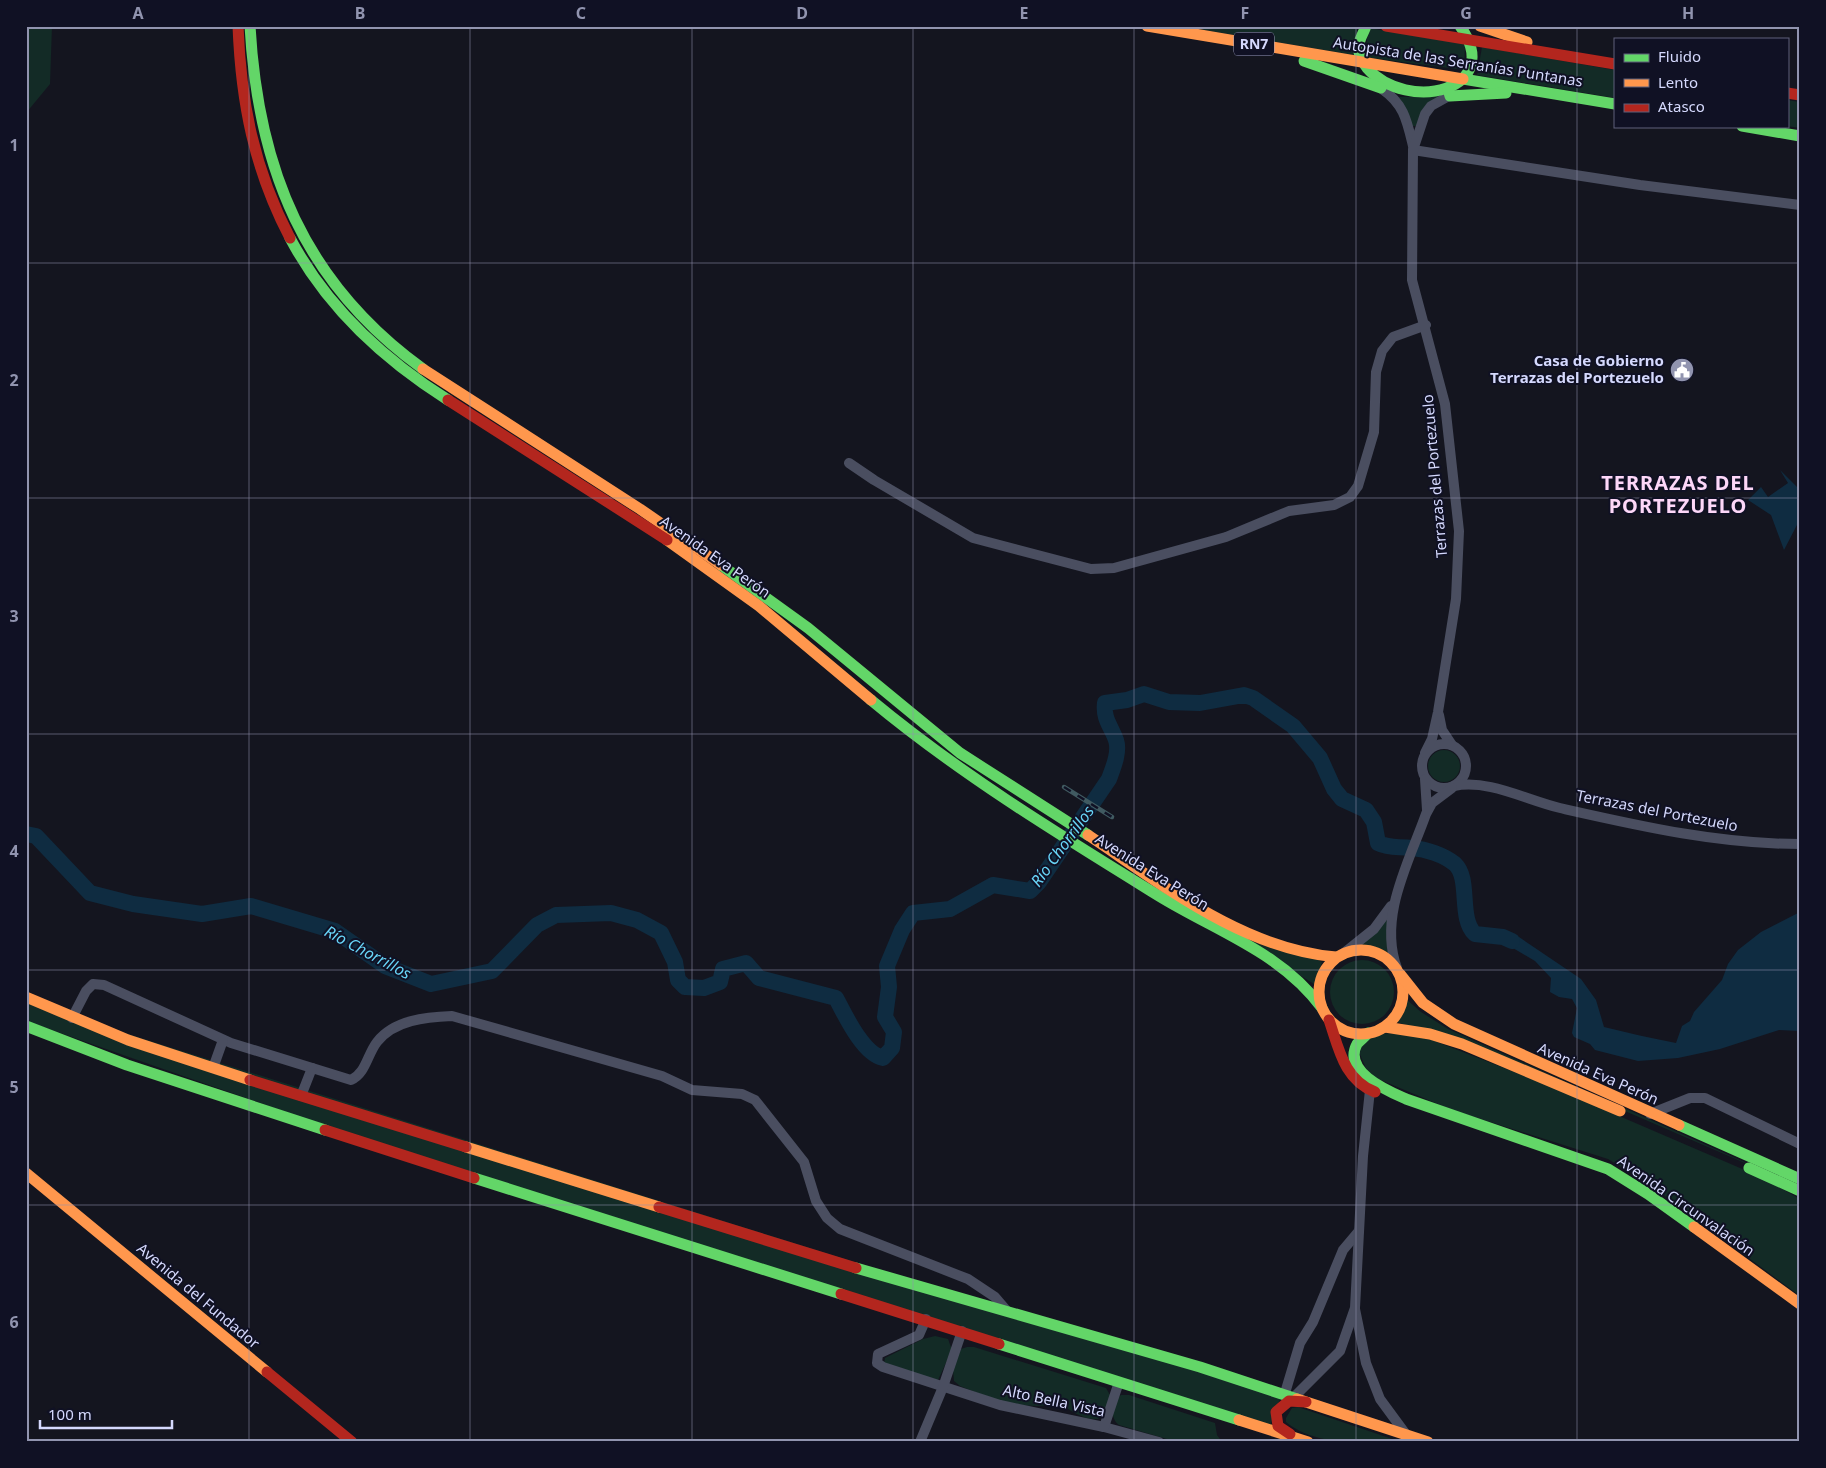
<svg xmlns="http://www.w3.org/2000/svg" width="1826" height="1468" font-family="'Noto Sans',sans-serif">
  <rect width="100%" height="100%" fill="#14151f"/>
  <!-- green -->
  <g fill="#132b26">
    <path d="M 26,26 L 52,26 L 50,84 L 26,113 Z"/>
    <path d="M 1180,26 L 1358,26 L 1354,55 Z"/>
    <path d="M 1369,28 L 1465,44 L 1464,70 L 1364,57 Z"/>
    <path d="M 1482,47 L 1615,70 L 1615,98 L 1477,75 Z"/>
    <path d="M 1438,96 L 1417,126 L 1411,126 L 1397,97 Z"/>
    <path d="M 1787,100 L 1800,102 L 1800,128 L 1787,126 Z"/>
    <circle cx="1444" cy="766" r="16"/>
    <path d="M 1152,884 L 1322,962 L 1315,984 L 1314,984 Z"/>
    <path d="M 1388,917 L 1389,954 L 1374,949 L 1352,949 Z"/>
    <circle cx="1362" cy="992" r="32"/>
    <path d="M 1405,998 L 1421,1012 L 1448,1029 L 1800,1187 L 1489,1052 L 1397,1022 L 1396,1019 Z"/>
    <path d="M 26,1002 L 1281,1396 L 1270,1426 L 323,1125 L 26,1021 Z"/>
    <path d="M 1380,1033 L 1419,1035 L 1540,1082 L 1761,1177 L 1800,1199 L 1800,1296 L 1646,1182 L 1608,1159 L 1452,1110 L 1369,1075 L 1358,1050 L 1372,1035 Z"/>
    <path d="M 935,1336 L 948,1339 L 952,1350 L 938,1380 L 884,1364 L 885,1358 L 923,1339 Z"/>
    <path d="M 967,1347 L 974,1347 L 1106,1388 L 1110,1395 L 1106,1411 L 1098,1419 C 1083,1420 1072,1411 1060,1404 C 1020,1410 997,1401 960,1386 L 954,1381 L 953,1369 L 961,1349 Z"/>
    <path d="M 1121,1395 L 1129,1395 L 1215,1423 L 1217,1435 L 1222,1442 L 1177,1442 L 1119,1425 C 1109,1417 1112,1403 1121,1395 Z"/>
    <path d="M 1298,1407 L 1401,1442 C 1365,1442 1316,1447 1286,1422 L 1286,1418 L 1292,1408 Z"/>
  </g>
  <!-- water -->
  <g fill="#0f2c41">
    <path d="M 1780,470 L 1800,490 L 1800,519 L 1784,550 L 1771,515 L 1748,500 L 1761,487 L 1768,497 L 1788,483 Z"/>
    <path d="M 1800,912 L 1800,1031 L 1779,1030 L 1720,1049 L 1678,1058 L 1638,1061 L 1595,1050 L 1590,1044 L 1574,1037 L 1572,1033 L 1577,1008 L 1572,999 L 1559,997 L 1550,992 L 1551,978 L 1535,961 L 1491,935 L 1503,933 L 1519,937 L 1581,979 L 1596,1000 L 1604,1027 C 1628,1033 1651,1038 1676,1043 L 1682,1026 L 1690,1021 L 1694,1012 L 1722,980 L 1728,964 L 1738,950 L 1761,932 Z"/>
  </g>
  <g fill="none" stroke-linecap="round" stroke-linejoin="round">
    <!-- river -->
    <path stroke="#0f2c41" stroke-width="16" d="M 26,834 L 36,836 L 90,893 L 133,904 L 202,914 L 251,906 L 335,931 L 385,966 L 431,984 L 492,971 L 537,925 L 556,915 L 611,913 L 637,920 L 661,933 L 675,962 L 678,980 L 685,987 L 704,988 L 720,982 L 723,969 L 746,963 L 759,978 L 836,998 C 845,1015 863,1054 883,1058 L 892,1048 L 894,1032 L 885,1017 L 889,987 L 887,966 L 902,930 L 913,913 L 950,909 L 993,885 L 1030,891 L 1039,882 L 1109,779 C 1113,768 1120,752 1116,740 C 1111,726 1103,719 1105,703 L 1127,700 L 1144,694 L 1169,702 L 1200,703 L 1244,695 L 1253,698 L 1293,726 L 1320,758 L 1334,789 L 1342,799 L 1366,810 L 1374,822 L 1378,843 C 1390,849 1399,846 1412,848 C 1426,849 1444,855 1455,864 C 1471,879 1458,918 1475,934 L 1503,937 L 1512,941"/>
    <!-- street -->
    <g stroke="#4a4e60" stroke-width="10">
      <path d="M 1382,89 C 1404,104 1407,121 1413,146"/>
      <path d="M 1413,150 L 1640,185 L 1800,205"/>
      <path d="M 849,463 L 874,480 L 973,538 L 1091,569 L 1114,568 L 1226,537 L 1289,511 L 1334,505 L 1350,497 L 1358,486 L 1374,432 L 1376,372 L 1382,351 L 1393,337 L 1426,325"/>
      <path d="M 1439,715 L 1442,730 L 1452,745"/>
      <circle cx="1444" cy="766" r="22"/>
      <path d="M 1425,753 L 1432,739 L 1438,712 L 1456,599 L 1459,531 L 1445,404 L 1412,280 L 1413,150 L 1425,114 L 1431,106 L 1449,96"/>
      <path d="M 1425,779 L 1427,810"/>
      <path d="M 1454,786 C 1489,779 1526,800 1560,808 C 1640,826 1718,844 1800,844"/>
      <path d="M 1344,953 L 1374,929 L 1391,906"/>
      <path d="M 1397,968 C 1378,917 1409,862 1426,814 L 1432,803 L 1452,788"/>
      <path d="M 72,1018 L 86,991 L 93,984 L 104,985 L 231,1043 L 351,1080 C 366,1073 367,1055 377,1042 C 394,1020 426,1017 452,1016 L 662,1076 L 692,1090 L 742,1094 L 755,1100 L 804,1162 L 816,1201 L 827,1218 L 840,1229 L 968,1279 L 995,1297 L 1007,1311"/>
      <path d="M 213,1068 L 223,1040"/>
      <path d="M 301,1096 L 312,1068"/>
      <path d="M 1650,1114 L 1690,1098 L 1705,1098 L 1800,1144"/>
      <path d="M 1355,1309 L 1366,1363 L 1380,1399 L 1405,1433"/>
      <path d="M 926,1319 L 919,1335 L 878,1354 L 877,1363 L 883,1367 L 1000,1405 L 1104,1427 L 1159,1442"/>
      <path d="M 1285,1393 L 1300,1343 L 1313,1322 L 1343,1250 L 1359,1231"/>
      <path d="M 1295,1396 L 1340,1351 L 1355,1308 L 1363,1156 L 1370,1090"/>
      <path d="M 1104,1427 L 1119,1382"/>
      <path d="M 920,1442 L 943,1387 L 962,1331"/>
    </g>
    <!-- fast -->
    <g stroke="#63d668" stroke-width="11">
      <path d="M 250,26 C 258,169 304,283 423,369"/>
      <path d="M 1366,26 C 1364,32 1360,38 1359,44 C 1357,52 1362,62 1367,68 C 1408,114 1506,90 1460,26"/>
      <path d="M 1304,61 L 1381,88"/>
      <path d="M 1463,79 L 1615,104"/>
      <path d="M 1448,89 L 1450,96 L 1506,93"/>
      <path d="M 1742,126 L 1800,136"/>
      <path d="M 290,238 C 326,306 383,359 448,400"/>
      <path d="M 721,565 L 808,628 L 960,753 L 1088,835"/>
      <path d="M 871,700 C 960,774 1060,835 1159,896 C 1216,931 1281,952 1322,1008"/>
      <path d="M 26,1026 L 127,1065 L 325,1130"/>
      <path d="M 1368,1033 C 1365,1037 1360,1040 1357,1044 C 1342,1072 1388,1091 1406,1099 L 1608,1169 L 1648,1194 L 1694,1227"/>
      <path d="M 1679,1125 L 1800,1179"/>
      <path d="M 1749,1168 L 1800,1191"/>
      <path d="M 474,1178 L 841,1294"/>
      <path d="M 856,1268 L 1200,1367 L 1297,1399"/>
      <path d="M 999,1344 L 1239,1420"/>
    </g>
    <!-- slow -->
    <g stroke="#ff974d" stroke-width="11">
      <path d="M 1147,26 L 1463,79"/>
      <path d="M 1480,26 L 1527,42"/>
      <path d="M 423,369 L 640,509 L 721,565"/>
      <path d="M 667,540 L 759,606 L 871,700"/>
      <path d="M 1088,835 C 1163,885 1243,949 1336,957"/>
      <circle cx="1361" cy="992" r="42"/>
      <path d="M 1400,974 L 1423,1003 L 1454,1024 L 1679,1125"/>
      <path d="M 26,997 L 128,1040 L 250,1080"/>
      <path d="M 1385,1027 L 1430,1034 L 1462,1044 L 1620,1111"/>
      <path d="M 466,1147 L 659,1207"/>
      <path d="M 26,1173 L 267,1372"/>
      <path d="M 1694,1227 L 1800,1304"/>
      <path d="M 1297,1399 L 1428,1442"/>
      <path d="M 1239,1420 L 1308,1442"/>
    </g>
    <!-- jam -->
    <g stroke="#b3261e" stroke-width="11">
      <path d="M 238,26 C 241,103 254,169 290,238"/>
      <path d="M 1386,26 L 1615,64"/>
      <path d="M 1787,93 L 1800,95"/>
      <path d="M 448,400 L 667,540"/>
      <path d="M 1329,1020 C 1339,1049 1344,1080 1375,1092"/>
      <path d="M 250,1080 L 466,1147"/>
      <path d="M 325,1130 L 474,1178"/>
      <path d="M 659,1207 L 856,1268"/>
      <path d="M 841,1294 L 999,1344"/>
      <path d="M 267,1372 L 352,1442"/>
      <path d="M 1290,1434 L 1278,1426 L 1276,1412 L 1289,1401 L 1306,1402"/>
    </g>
    <!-- rail casing -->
    <g stroke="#405a61" stroke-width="4.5">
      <path id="rail" d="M 1064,787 L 1112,817"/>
    </g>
    <!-- rail -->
    <use href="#rail" stroke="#101124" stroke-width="2.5" stroke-dasharray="8" stroke-linecap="butt"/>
  </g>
  <!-- grid -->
  <path fill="none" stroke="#9194af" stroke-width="1" stroke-opacity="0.55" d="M 249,26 L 249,1442M 470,26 L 470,1442M 692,26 L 692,1442M 913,26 L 913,1442M 1134,26 L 1134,1442M 1356,26 L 1356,1442M 1577,26 L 1577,1442M 26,263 L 1800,263M 26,498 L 1800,498M 26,734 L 1800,734M 26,970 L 1800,970M 26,1205 L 1800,1205"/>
  <!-- icons -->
  <defs>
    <g id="civic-disc" transform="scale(1.25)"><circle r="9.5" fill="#9194af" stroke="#101124"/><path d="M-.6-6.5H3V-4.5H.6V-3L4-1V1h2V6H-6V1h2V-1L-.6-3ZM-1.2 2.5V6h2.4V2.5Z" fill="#fff"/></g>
  </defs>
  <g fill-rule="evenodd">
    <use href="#civic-disc" x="1682" y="370"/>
  </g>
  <g text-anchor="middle" stroke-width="4" stroke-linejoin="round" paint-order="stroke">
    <!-- shield labels -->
    <rect fill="#101124" stroke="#9a9dbc" stroke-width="1" x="1234" y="32.5" width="40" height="23" rx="4"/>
    <g font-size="14" font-weight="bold" fill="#d5d9fd">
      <text x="1254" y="49">RN7</text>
    </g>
    <!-- street labels -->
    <g font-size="15" fill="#d5d9fd" stroke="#101124">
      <text transform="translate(1458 62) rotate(9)" y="5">Autopista de las Serranías Puntanas</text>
      <text transform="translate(1435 476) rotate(-95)" y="5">Terrazas del Portezuelo</text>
      <text transform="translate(715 557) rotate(35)" y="5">Avenida Eva Perón</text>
      <text transform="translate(1657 811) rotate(11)" y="5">Terrazas del Portezuelo</text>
      <text transform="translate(1152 872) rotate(32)" y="5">Avenida Eva Perón</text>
      <text transform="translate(1598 1074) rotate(24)" y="5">Avenida Eva Perón</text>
      <text transform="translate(1686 1206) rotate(35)" y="5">Avenida Circunvalación</text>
      <text transform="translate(198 1296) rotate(40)" y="5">Avenida del Fundador</text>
      <text transform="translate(1054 1401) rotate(12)" y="5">Alto Bella Vista</text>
    </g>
    <!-- poi labels -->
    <g font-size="15" font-weight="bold" fill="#d5d9fd" stroke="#101124" text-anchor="end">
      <text x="1664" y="366">Casa de Gobierno<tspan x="1664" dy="17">Terrazas del Portezuelo</tspan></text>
    </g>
    <!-- water labels -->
    <g font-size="16" font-style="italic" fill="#68d5f8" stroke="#101124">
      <text transform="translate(1062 846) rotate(-54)" y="6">Río Chorrillos</text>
      <text transform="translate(368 952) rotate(28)" y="6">Río Chorrillos</text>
    </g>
    <!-- district labels -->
    <g font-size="20" font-weight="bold" letter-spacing="1" fill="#fdd7f8" stroke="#101124">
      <text x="1678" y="490">TERRAZAS DEL<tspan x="1678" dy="23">PORTEZUELO</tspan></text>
    </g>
  </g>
  <!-- border -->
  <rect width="1826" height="1468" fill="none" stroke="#101124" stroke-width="55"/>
  <!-- legend -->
  <rect x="1614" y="38" width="175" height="90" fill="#101124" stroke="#5f617b"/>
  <rect x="1624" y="54" width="25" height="8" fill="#63d668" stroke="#5f617b"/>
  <text x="1658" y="62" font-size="15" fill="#d5d9fd">Fluido</text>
  <rect x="1624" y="79" width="25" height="8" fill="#ff974d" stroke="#5f617b"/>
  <text x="1658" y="88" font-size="15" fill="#d5d9fd">Lento</text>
  <rect x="1624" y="104" width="25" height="8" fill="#b3261e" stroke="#5f617b"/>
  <text x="1658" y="112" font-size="15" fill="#d5d9fd">Atasco</text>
  <!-- scale -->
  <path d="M40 1420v8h132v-8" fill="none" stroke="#d5d9fd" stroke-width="2.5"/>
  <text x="48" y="1420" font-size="15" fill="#d5d9fd" stroke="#101124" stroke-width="4" paint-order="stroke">100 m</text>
  <rect x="28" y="28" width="1770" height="1412" fill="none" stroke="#9194af" stroke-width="2"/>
  <g font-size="16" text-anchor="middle" font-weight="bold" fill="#9194af">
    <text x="138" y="19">A</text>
    <text x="360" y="19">B</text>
    <text x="581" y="19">C</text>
    <text x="802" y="19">D</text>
    <text x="1024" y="19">E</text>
    <text x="1245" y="19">F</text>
    <text x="1466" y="19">G</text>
    <text x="1688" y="19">H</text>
    <text x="14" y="151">1</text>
    <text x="14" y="386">2</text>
    <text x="14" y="622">3</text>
    <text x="14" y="857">4</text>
    <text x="14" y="1093">5</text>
    <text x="14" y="1328">6</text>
  </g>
</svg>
